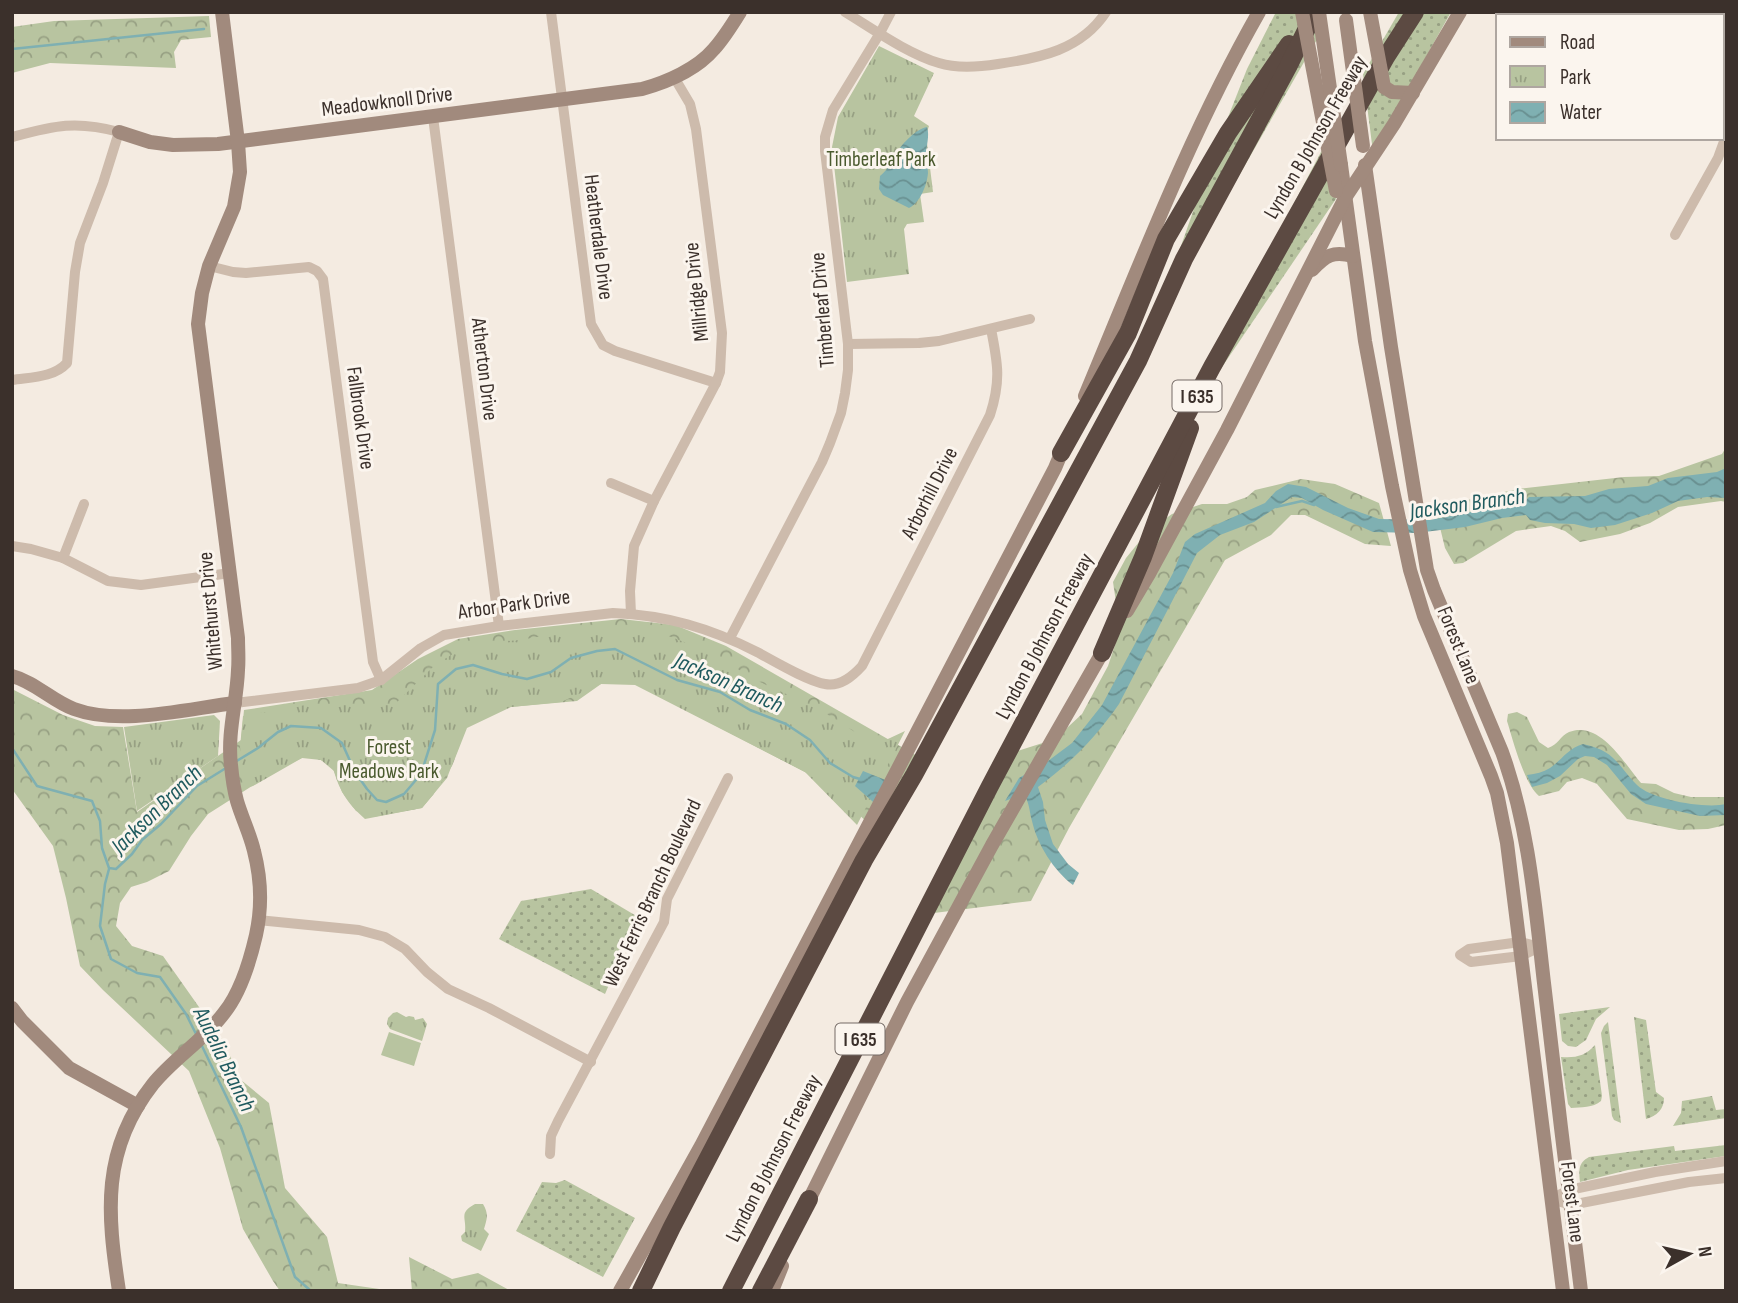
<svg xmlns="http://www.w3.org/2000/svg" width="1738" height="1303" font-family="'Sofia Sans Condensed',sans-serif">
  <defs>
    <pattern id="grass-dots" width="8" height="8" patternUnits="userSpaceOnUse" patternTransform="scale(1.75)"><rect width="8" height="8" fill="#b8c4a0"/><path d="M2 2h.1M6 6h.1" fill="none" stroke="#97a083" stroke-width="1.8" stroke-linecap="round"/></pattern>
    <pattern id="forest-crowns" width="20" height="18" patternUnits="userSpaceOnUse" patternTransform="scale(1.75)"><rect width="20" height="18" fill="#b8c4a0"/><path d="M2 6a3 3 0 1 1 6 0M12 15a3 3 0 1 1 6 0" fill="none" stroke="#97a083"/></pattern>
    <pattern id="park-tufts" width="24" height="20" patternUnits="userSpaceOnUse" patternTransform="scale(1.75)"><rect width="24" height="20" fill="#b8c4a0"/><path d="M3 7l-1-3M5 7V3M7 7l1-3M15 17l-1-3M17 17v-4M19 17l1-3" fill="none" stroke="#97a083"/></pattern>
    <pattern id="water-waves" width="16" height="10" patternUnits="userSpaceOnUse" patternTransform="scale(1.75)"><rect width="16" height="10" fill="#7fb0b2"/><path d="M0 5q4-4 8 0t8 0" fill="none" stroke="#699091"/></pattern>
  </defs>
  <rect width="100%" height="100%" fill="#f4ebe1"/>
  <!-- grass -->
  <g fill="url(#grass-dots)">
    <path d="M 1276,12 L 1315,12 L 1319,36 L 1153,326 L 1210,163 L 1247,69 Z"/>
    <path d="M 1399,12 L 1451,12 L 1373,152 L 1363,74 Z"/>
    <path d="M 1332,131 L 1342,190 L 1159,460 Z"/>
    <path d="M 591,889 L 638,917 L 605,994 L 499,939 L 521,901 Z"/>
    <path d="M 1610,1007 L 1596,1019 L 1586,1040 L 1576,1047 L 1568,1046 L 1562,1041 L 1559,1014 Z"/>
    <path d="M 1634,1017 L 1646,1020 L 1656,1092 L 1664,1098 C 1664,1109 1657,1116 1646,1119 Z"/>
    <path d="M 1608,1022 L 1621,1123 L 1614,1120 L 1612,1116 L 1601,1033 L 1604,1026 Z"/>
    <path d="M 1595,1045 L 1602,1096 L 1601,1101 C 1593,1108 1581,1107 1571,1108 L 1568,1104 L 1561,1057 C 1576,1058 1585,1056 1595,1045 Z"/>
    <path d="M 1712,1096 L 1716,1110 L 1726,1109 L 1726,1118 L 1673,1126 L 1681,1113 L 1682,1101 Z"/>
    <path d="M 1726,1145 L 1726,1156 L 1628,1170 L 1580,1182 C 1579,1170 1578,1163 1589,1157 L 1674,1146 L 1675,1151 Z"/>
    <path d="M 565,1180 L 635,1218 L 603,1277 L 516,1231 L 542,1182 L 556,1183 Z"/>
  </g>
  <!-- forest -->
  <g fill="url(#forest-crowns)">
    <path d="M 209,16 L 211,37 L 181,40 L 174,52 L 176,68 L 50,63 L 12,73 L 12,27 L 54,21 Z"/>
    <path d="M 1726,447 L 1726,502 L 1721,501 L 1678,507 L 1650,523 L 1620,534 L 1580,542 L 1565,531 L 1551,526 L 1516,531 L 1463,563 L 1454,564 L 1445,548 L 1435,507 L 1518,489 L 1624,477 L 1659,476 L 1722,454 Z"/>
    <path d="M 1301,479 L 1335,484 L 1379,503 L 1391,546 L 1365,544 L 1305,515 L 1291,515 L 1271,535 L 1225,560 L 1069,828 L 1031,901 L 934,913 L 1011,753 L 1055,739 L 1082,714 L 1108,666 L 1120,630 L 1113,582 L 1126,558 L 1148,531 L 1172,514 L 1202,504 L 1227,504 L 1247,497 L 1255,490 Z"/>
    <path d="M 621,619 L 675,625 L 726,646 L 926,761 L 886,840 L 824,782 L 626,679 L 611,677 L 577,701 L 489,709 L 471,715 L 447,778 L 422,808 L 365,819 C 346,802 339,790 332,765 L 316,758 L 302,758 L 277,770 L 208,814 L 191,836 L 169,871 L 147,882 L 131,887 L 120,903 L 116,926 L 132,946 L 163,956 L 223,1041 L 241,1080 L 269,1103 L 285,1188 L 327,1237 L 338,1283 L 393,1291 L 280,1291 L 273,1281 L 243,1229 L 220,1148 L 189,1071 L 103,990 L 80,966 L 66,898 L 53,846 L 12,789 L 12,689 L 63,715 L 95,726 L 123,727 L 137,812 L 241,740 L 244,710 L 372,690 L 418,659 L 458,639 L 515,630 Z"/>
    <path d="M 1517,712 L 1527,717 L 1539,742 L 1548,748 C 1558,745 1560,736 1569,732 C 1600,720 1624,763 1641,783 L 1656,784 L 1674,793 L 1691,797 L 1726,797 L 1726,825 L 1708,829 L 1679,830 L 1627,819 L 1597,784 L 1582,778 L 1567,782 L 1559,791 L 1539,796 C 1524,784 1513,740 1507,721 L 1508,714 Z"/>
    <path d="M 409,1257 L 452,1279 L 478,1273 L 511,1291 L 412,1291 Z"/>
  </g>
  <!-- park -->
  <g fill="url(#park-tufts)">
    <path d="M 879,46 L 934,73 L 914,116 L 929,126 L 926,135 L 933,192 L 920,194 L 924,222 L 907,224 L 904,229 L 909,274 L 847,282 L 832,147 L 838,117 Z"/>
    <path d="M 587,628 L 650,629 L 705,650 L 760,682 L 819,709 L 875,745 L 905,731 L 857,825 L 805,772 L 635,685 L 601,684 L 561,702 L 511,707 L 467,728 L 452,766 L 433,795 L 422,808 L 373,817 L 356,811 L 342,792 L 334,771 L 321,760 L 302,758 L 253,786 L 245,788 L 240,747 L 243,716 L 305,705 L 394,705 L 435,665 L 469,644 L 520,640 Z"/>
    <path d="M 214,715 L 220,721 L 218,756 L 137,811 L 124,727 Z"/>
    <path d="M 397,1012 L 406,1017 L 409,1016 L 414,1017 L 415,1020 L 423,1018 L 427,1024 L 422,1041 L 390,1029 L 387,1024 L 388,1018 L 393,1013 Z"/>
    <path d="M 475,1204 L 483,1204 C 489,1214 487,1219 484,1229 L 489,1234 L 481,1251 L 462,1241 L 461,1236 L 465,1232 C 467,1218 458,1213 475,1204 Z"/>
  </g>
  <!-- pitch -->
  <path fill="#b8c4a0" d="M 389,1032 L 421,1043 L 414,1066 L 381,1055 Z"/>
  <!-- water -->
  <g fill="url(#water-waves)">
    <path d="M 927,127 C 930,136 926,146 926,156 C 926,161 928,167 928,173 C 927,185 920,203 909,208 L 883,195 L 879,189 L 880,176 C 889,169 891,161 897,152 C 903,143 916,129 927,127 Z"/>
    <path d="M 1726,468 L 1726,498 L 1707,497 L 1678,501 L 1652,513 L 1615,525 L 1591,528 L 1574,524 L 1545,523 L 1530,520 L 1526,515 L 1502,518 L 1465,527 L 1416,533 L 1373,532 L 1323,510 L 1302,498 L 1292,497 L 1254,522 L 1220,535 L 1197,553 L 1119,704 C 1095,738 1072,762 1038,787 L 1043,802 L 1045,820 L 1053,844 L 1068,864 L 1079,873 L 1073,885 C 1054,871 1037,844 1032,821 C 1029,810 1030,805 1024,794 L 1005,801 L 1019,778 L 1048,761 L 1072,743 L 1102,705 L 1173,573 L 1185,542 L 1195,534 L 1265,503 L 1276,491 L 1288,484 L 1306,487 L 1348,508 L 1379,519 L 1430,520 L 1501,506 L 1524,505 L 1526,500 L 1529,497 L 1585,496 L 1609,489 L 1648,486 L 1668,478 L 1717,472 Z"/>
    <path d="M 1583,744 C 1616,751 1617,765 1637,785 C 1652,800 1706,809 1726,804 L 1726,815 L 1700,816 L 1646,804 L 1631,794 L 1607,765 L 1594,757 L 1585,756 L 1578,759 L 1560,776 L 1547,783 L 1532,787 L 1527,775 C 1536,774 1543,772 1550,768 C 1563,759 1567,749 1583,744 Z"/>
    <path d="M 863,771 L 893,783 L 881,809 L 855,786 Z"/>
  </g>
  <g fill="none" stroke-linecap="round" stroke-linejoin="round">
    <!-- stream -->
    <g stroke="#7fb0b2" stroke-width="2.5">
      <path d="M 12,49 L 204,29"/>
      <path d="M 1276,507 L 1302,501 L 1314,505"/>
      <path d="M 12,748 L 37,786 L 92,801 L 100,821 L 102,848 L 109,868 L 116,869 L 132,854 L 142,840 L 161,824 L 197,786 L 226,768"/>
      <path d="M 235,762 L 258,748 L 278,732 L 291,726 L 321,728 L 342,743 L 355,772 L 367,789 L 377,800 L 386,802 L 404,794 L 421,774 L 435,730 L 438,684 L 456,669 L 473,665 L 502,674 L 527,679 L 551,672 L 571,658 L 597,651 L 615,649 L 677,680 L 720,692 L 750,710 L 786,724 L 810,740 L 830,763 L 853,777 L 860,779"/>
      <path d="M 109,869 L 105,884 L 100,926 L 111,959 L 137,973 L 160,977 L 186,1014 L 196,1034"/>
      <path d="M 201,1044 L 241,1127 L 295,1277 L 311,1291"/>
    </g>
    <!-- street -->
    <g stroke="#cdbbac" stroke-width="10">
      <path d="M 551,12 L 591,324 L 603,345 L 615,351 L 716,383"/>
      <path d="M 845,12 C 873,29 908,54 939,63 C 958,69 979,67 998,64 C 1040,58 1081,50 1106,12"/>
      <path d="M 1698,12 L 1701,16"/>
      <path d="M 1722,79 L 1726,89"/>
      <path d="M 433,117 L 499,626"/>
      <path d="M 12,137 C 54,126 75,120 119,132 L 103,183 L 80,243 L 75,272 L 67,363 C 53,378 31,377 12,380"/>
      <path d="M 1675,235 L 1718,158 L 1726,136"/>
      <path d="M 209,266 L 233,272 L 246,273 L 309,267 L 317,271 L 323,279 L 373,662 L 381,680"/>
      <path d="M 848,344 L 919,343 L 939,341 L 1030,319"/>
      <path d="M 611,483 L 654,501"/>
      <path d="M 12,546 L 31,549 L 63,558 L 108,581 L 141,585 L 230,573"/>
      <path d="M 63,558 L 84,504"/>
      <path d="M 631,614 L 630,591 L 634,546 L 654,501 L 716,383 L 720,372 L 722,333 L 696,129 L 690,104 L 674,77"/>
      <path d="M 730,638 L 822,462 L 830,443 L 841,413 L 845,393 L 848,370 L 848,344 L 825,151 L 825,137 L 833,110 L 880,33 L 891,12"/>
      <path d="M 235,703 L 358,688 L 381,680 L 421,648 L 444,635 L 499,626 L 613,613 C 666,615 710,628 757,652 C 774,661 807,681 825,684 C 840,687 852,677 862,666 L 990,415 C 1001,381 998,364 991,329"/>
      <path d="M 258,920 L 359,930 L 385,937 L 405,949 L 427,972 L 448,989 L 489,1008 L 591,1062"/>
      <path d="M 1520,942 L 1540,947 L 1521,956 L 1471,962 L 1460,955 L 1469,949 Z"/>
      <path d="M 550,1154 L 551,1136 L 558,1121 L 664,922 L 667,899 L 728,778"/>
      <path d="M 1551,1199 L 1569,1190 L 1655,1172 L 1726,1161"/>
      <path d="M 1551,1199 L 1571,1205 L 1689,1182 L 1726,1178"/>
    </g>
    <!-- secondary -->
    <g stroke="#a18a7d" stroke-width="14">
      <path d="M 1384,87 L 1392,92 L 1413,93"/>
      <path d="M 119,132 L 150,142 L 173,145 L 218,144 L 642,89 C 667,82 697,69 714,49 C 724,38 732,25 740,12"/>
      <path d="M 1341,165 L 1365,341 L 1392,486 L 1410,570 L 1424,616 L 1491,776 L 1497,793 L 1507,843 L 1563,1291"/>
      <path d="M 1365,165 L 1391,347 L 1427,570 L 1434,590 L 1502,752 C 1529,827 1535,905 1544,983 C 1556,1086 1568,1188 1581,1291"/>
      <path d="M 1312,270 C 1326,255 1333,251 1353,256"/>
      <path d="M 1085,396 C 1139,267 1189,135 1259,12"/>
      <path d="M 1127,611 L 1149,574 L 1227,430 L 1345,198 L 1394,124 L 1460,12"/>
      <path d="M 12,676 C 35,682 52,701 74,709 C 120,726 186,709 235,703"/>
      <path d="M 12,1008 L 22,1021 L 69,1068 L 138,1106"/>
      <path d="M 805,1208 L 907,1002 L 992,845 L 1106,646"/>
      <path d="M 119,1291 C 107,1213 101,1150 153,1084 C 174,1058 204,1040 224,1013 C 241,992 250,961 256,935 C 262,908 261,878 254,851 C 250,834 242,818 237,801 C 234,790 232,776 231,765 C 227,733 237,701 238,670 C 239,659 238,649 238,638 L 198,324 L 202,293 L 209,266 L 234,207 L 240,172 L 238,142 L 222,12"/>
      <path d="M 620,1291 L 701,1146 L 1055,468 L 1065,444"/>
      <path d="M 772,1291 L 782,1266"/>
    </g>
    <!-- highway -->
    <g stroke="#5c4a42" stroke-width="18">
      <path d="M 1061,453 L 1128,333 L 1166,239 L 1228,133 L 1289,44"/>
      <path d="M 1102,653 L 1143,557 L 1190,428"/>
      <path d="M 641,1291 L 672,1227 L 864,860 L 914,775 L 1138,361 L 1184,259 L 1288,67 L 1315,12"/>
      <path d="M 731,1291 L 990,786 L 1212,367 L 1386,57 L 1415,12"/>
      <path d="M 761,1291 L 809,1199"/>
    </g>
    <!-- secondary-bridge -->
    <g stroke="#a18a7d" stroke-width="14">
      <path d="M 1302,12 L 1336,191"/>
      <path d="M 1319,12 L 1341,165"/>
      <path d="M 1370,12 L 1384,87"/>
      <path d="M 1346,20 L 1363,146"/>
    </g>
  </g>
  <g text-anchor="middle" stroke-width="6" stroke-linejoin="round" paint-order="stroke">
    <!-- shield labels -->
    <g fill="#fbf5ee" stroke="#756b66" stroke-width="2">
      <rect x="1172.5" y="380.5" width="49" height="31" rx="5"/>
      <rect x="835.5" y="1023.5" width="49" height="31" rx="5"/>
    </g>
    <g font-size="19" font-weight="bold" fill="#3b302b">
      <text x="1197" y="403">I 635</text>
      <text x="860" y="1046">I 635</text>
    </g>
    <!-- street labels -->
    <g font-size="21" fill="#3b302b" stroke="#fbf5ee">
      <text transform="translate(387 101) rotate(-7)" y="7">Meadowknoll Drive</text>
      <text transform="translate(1315 137) rotate(-60)" y="7">Lyndon B Johnson Freeway</text>
      <text transform="translate(599 237) rotate(83)" y="7">Heatherdale Drive</text>
      <text transform="translate(696 292) rotate(-96)" y="7">Millridge Drive</text>
      <text transform="translate(822 310) rotate(-95)" y="7">Timberleaf Drive</text>
      <text transform="translate(485 369) rotate(83)" y="7">Atherton Drive</text>
      <text transform="translate(361 418) rotate(82)" y="7">Fallbrook Drive</text>
      <text transform="translate(929 493) rotate(-63)" y="7">Arborhill Drive</text>
      <text transform="translate(514 604) rotate(-8)" y="7">Arbor Park Drive</text>
      <text transform="translate(210 611) rotate(-95)" y="7">Whitehurst Drive</text>
      <text transform="translate(1044 636) rotate(-62)" y="7">Lyndon B Johnson Freeway</text>
      <text transform="translate(1459 645) rotate(68)" y="7">Forest Lane</text>
      <text transform="translate(652 893) rotate(-65)" y="7">West Ferris Branch Boulevard</text>
      <text transform="translate(773 1158) rotate(-63)" y="7">Lyndon B Johnson Freeway</text>
      <text transform="translate(1573 1202) rotate(83)" y="7">Forest Lane</text>
    </g>
    <!-- park labels -->
    <g font-size="21" fill="#4a5a2e" stroke="#fbf5ee">
      <text x="881" y="166">Timberleaf Park</text>
      <text x="389" y="754">Forest<tspan x="389" dy="24">Meadows Park</tspan></text>
    </g>
    <!-- water labels -->
    <g font-size="23" font-style="italic" fill="#1f5a5e" stroke="#fbf5ee">
      <text transform="translate(1467 503) rotate(-8)" y="8">Jackson Branch</text>
      <text transform="translate(729 682) rotate(24)" y="8">Jackson Branch</text>
      <text transform="translate(156 809) rotate(-44)" y="8">Jackson Branch</text>
      <text transform="translate(225 1059) rotate(64)" y="8">Audelia Branch</text>
    </g>
  </g>
  <!-- border -->
  <rect width="1738" height="1303" fill="none" stroke="#3b302b" stroke-width="28"/>
  <!-- legend -->
  <rect x="1496" y="14" width="228" height="126" fill="#fbf5ee" stroke="#aea6a0" stroke-width="2"/>
  <rect x="1510" y="37" width="35" height="10" fill="#a18a7d" stroke="#aea6a0" stroke-width="2"/>
  <text x="1560" y="49" font-size="21" fill="#3b302b">Road</text>
  <rect x="1510" y="66" width="35" height="21" fill="url(#park-tufts)" stroke="#aea6a0" stroke-width="2"/>
  <text x="1560" y="84" font-size="21" fill="#3b302b">Park</text>
  <rect x="1510" y="102" width="35" height="21" fill="url(#water-waves)" stroke="#aea6a0" stroke-width="2"/>
  <text x="1560" y="119" font-size="21" fill="#3b302b">Water</text>
  <!-- north arrow -->
  <g transform="translate(1689 1254) rotate(82)" stroke="#fbf5ee" stroke-width="5" paint-order="stroke">
  <path d="M0-5L12 26L0 18L-12 26Z" fill="#3b302b"/>
  <text y="-10" font-size="19" font-weight="bold" text-anchor="middle" fill="#3b302b">N</text>
  </g>
</svg>
